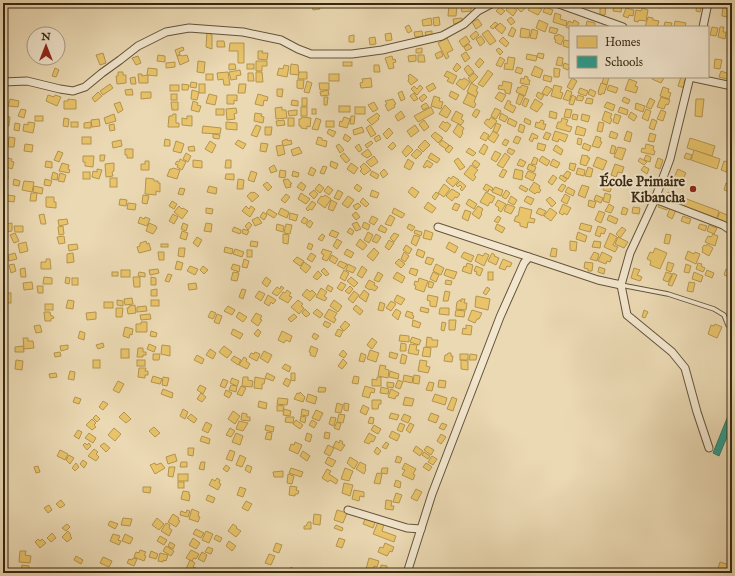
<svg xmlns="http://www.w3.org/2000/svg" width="735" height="576" font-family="'IM FELL English',serif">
  <rect width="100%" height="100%" fill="#ebd9b3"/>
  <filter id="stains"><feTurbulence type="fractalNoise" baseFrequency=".005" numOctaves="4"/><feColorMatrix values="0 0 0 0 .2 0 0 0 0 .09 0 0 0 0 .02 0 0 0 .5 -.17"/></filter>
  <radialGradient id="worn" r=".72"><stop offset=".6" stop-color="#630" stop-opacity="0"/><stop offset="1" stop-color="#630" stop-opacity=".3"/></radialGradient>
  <!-- homes -->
  <g fill="#e9c46a" stroke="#b4954f">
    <path d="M 511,3 L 516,6 L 514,8 L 517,10 L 513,16 L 506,10 Z"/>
    <path d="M 522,3 L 525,3 L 528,6 L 521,12 L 517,8 Z"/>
    <path d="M 532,3 L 539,4 L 537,7 L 542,9 L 538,15 L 528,10 Z"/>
    <path d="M 583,3 L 592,3 L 590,8 L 582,6 Z"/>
    <path d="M 627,3 L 642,3 L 640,8 L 627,5 Z"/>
    <path d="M 656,3 L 662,3 L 661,8 L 655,7 Z"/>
    <path d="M 312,4 L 319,4 L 320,9 L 313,10 Z"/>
    <path d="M 697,4 L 702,5 L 700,12 L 696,11 Z"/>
    <path d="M 449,5 L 457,6 L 456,16 L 448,16 Z"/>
    <path d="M 614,5 L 622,6 L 621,12 L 613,11 Z"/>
    <path d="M 600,6 L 606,6 L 605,15 L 600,15 Z"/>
    <path d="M 723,6 L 729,7 L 728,17 L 722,16 Z"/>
    <path d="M 471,7 L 471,11 L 462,12 L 461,8 Z"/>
    <path d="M 500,7 L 505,11 L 501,15 L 496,11 Z"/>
    <path d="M 545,7 L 553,10 L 551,15 L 543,12 Z"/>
    <path d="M 626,8 L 634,10 L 633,16 L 629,15 L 628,18 L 623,16 Z"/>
    <path d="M 642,8 L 648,10 L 646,21 L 639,20 L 638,22 L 634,21 L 636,10 L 641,11 Z"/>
    <path d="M 555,13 L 561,15 L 560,19 L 567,21 L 566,26 L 553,22 Z"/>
    <path d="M 439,17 L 440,25 L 434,26 L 433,18 Z"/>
    <path d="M 511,17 L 515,22 L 511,25 L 507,20 Z"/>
    <path d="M 648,17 L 653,18 L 653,20 L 659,21 L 657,27 L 645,27 Z"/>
    <path d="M 431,18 L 432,25 L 423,26 L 422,20 Z"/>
    <path d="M 462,18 L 462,23 L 454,24 L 453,19 Z"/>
    <path d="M 478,19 L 482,25 L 476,29 L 472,22 Z"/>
    <path d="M 539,20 L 548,24 L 545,32 L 536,28 Z"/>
    <path d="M 574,20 L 579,23 L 577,27 L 570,27 L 570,29 L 566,27 L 569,21 L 573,23 Z"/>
    <path d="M 587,21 L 595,23 L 595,27 L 586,26 Z"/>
    <path d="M 675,21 L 686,23 L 685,27 L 674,27 Z"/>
    <path d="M 495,22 L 498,24 L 493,29 L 490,27 Z"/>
    <path d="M 665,22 L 672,23 L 671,27 L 664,26 Z"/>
    <path d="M 500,23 L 506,28 L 502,34 L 495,28 Z"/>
    <path d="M 409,25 L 412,31 L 408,33 L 405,27 Z"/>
    <path d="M 512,27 L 516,30 L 513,37 L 508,35 Z"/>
    <path d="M 550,27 L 558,29 L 556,34 L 549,32 Z"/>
    <path d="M 712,27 L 718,28 L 716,36 L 710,35 Z"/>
    <path d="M 720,27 L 724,27 L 723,32 L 726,32 L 725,39 L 718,37 Z"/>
    <path d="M 521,28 L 530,30 L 529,38 L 520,37 Z"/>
    <path d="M 532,29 L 538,31 L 536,39 L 530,38 Z"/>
    <path d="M 488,30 L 496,41 L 490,45 L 482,34 Z"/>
    <path d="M 207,31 L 211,31 L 211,35 L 212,35 L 212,49 L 206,47 Z"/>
    <path d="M 422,31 L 423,36 L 415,37 L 414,32 Z"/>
    <path d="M 432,31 L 432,35 L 426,36 L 425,32 Z"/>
    <path d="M 476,31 L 479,35 L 473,40 L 470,36 Z"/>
    <path d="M 391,33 L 392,40 L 386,41 L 385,34 Z"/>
    <path d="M 558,34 L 564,37 L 561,45 L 555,42 L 556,40 L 554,39 L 555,35 L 557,36 Z"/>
    <path d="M 354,35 L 354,42 L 349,42 L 349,36 Z"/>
    <path d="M 466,36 L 470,42 L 463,47 L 459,41 Z"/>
    <path d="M 481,36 L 485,42 L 480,46 L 476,39 Z"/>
    <path d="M 375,37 L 376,44 L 370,45 L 369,38 Z"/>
    <path d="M 503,37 L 509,43 L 506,47 L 499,41 Z"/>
    <path d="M 447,38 L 453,50 L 447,53 L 449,57 L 446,59 L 438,43 Z"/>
    <path d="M 564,40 L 570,41 L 570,48 L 563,46 Z"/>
    <path d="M 217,41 L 224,41 L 225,47 L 217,47 Z"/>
    <path d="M 729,42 L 732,43 L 732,52 L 727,51 Z"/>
    <path d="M 230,43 L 244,43 L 244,63 L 238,63 L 238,51 L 229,51 Z"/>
    <path d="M 469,44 L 472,48 L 466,51 L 464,47 Z"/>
    <path d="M 183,47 L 184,50 L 179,52 L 180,54 L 177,56 L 175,50 Z"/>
    <path d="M 422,48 L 422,53 L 416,53 L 416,49 Z"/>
    <path d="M 499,48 L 503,52 L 500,55 L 496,50 Z"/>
    <path d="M 258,51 L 263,51 L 262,53 L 268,53 L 267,60 L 258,59 Z"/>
    <path d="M 441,51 L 443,56 L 437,59 L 435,54 Z"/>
    <path d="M 466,52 L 470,58 L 465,62 L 461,55 Z"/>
    <path d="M 103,53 L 106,63 L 100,65 L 96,55 Z"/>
    <path d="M 538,53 L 544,54 L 543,59 L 537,57 Z"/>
    <path d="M 527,54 L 537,56 L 536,61 L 526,59 Z"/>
    <path d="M 158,55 L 165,56 L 165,62 L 157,61 Z"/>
    <path d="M 181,55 L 182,56 L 187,55 L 189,61 L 180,65 L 177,56 Z"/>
    <path d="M 416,55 L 416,61 L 409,62 L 408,56 Z"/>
    <path d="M 418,55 L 424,55 L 425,62 L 418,62 Z"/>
    <path d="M 138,56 L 141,63 L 136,65 L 132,58 Z"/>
    <path d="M 392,56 L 393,60 L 395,59 L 396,62 L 393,63 L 394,68 L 389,69 L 385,58 Z"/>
    <path d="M 500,57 L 505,60 L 501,67 L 496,65 Z"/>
    <path d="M 508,57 L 515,58 L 513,70 L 504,69 L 505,63 L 507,64 Z"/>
    <path d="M 558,57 L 563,58 L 562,66 L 556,65 Z"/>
    <path d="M 480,58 L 484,62 L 479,68 L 475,64 Z"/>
    <path d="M 715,59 L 722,60 L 720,69 L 714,68 Z"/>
    <path d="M 198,61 L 205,62 L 204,73 L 197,72 Z"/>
    <path d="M 256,61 L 267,61 L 267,66 L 262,66 L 262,71 L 256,71 Z"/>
    <path d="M 175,62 L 175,67 L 166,68 L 166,63 Z"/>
    <rect x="343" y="62" width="9" height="4"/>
    <path d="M 457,63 L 461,67 L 456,72 L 453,69 Z"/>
    <path d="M 564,63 L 570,65 L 568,70 L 563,68 Z"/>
    <path d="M 229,64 L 235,64 L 236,69 L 229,70 Z"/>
    <rect x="247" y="64" width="7" height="5"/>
    <path d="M 291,64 L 298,65 L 299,75 L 290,74 Z"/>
    <path d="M 284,65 L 289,66 L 287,77 L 277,75 L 279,68 L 283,69 Z"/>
    <path d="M 374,65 L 379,65 L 380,72 L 374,72 Z"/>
    <path d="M 468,65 L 474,72 L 469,76 L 464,69 Z"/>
    <path d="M 535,66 L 543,70 L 540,78 L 531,75 Z"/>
    <path d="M 517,67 L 523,69 L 521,74 L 515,72 Z"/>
    <path d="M 55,68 L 59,70 L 56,77 L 52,76 Z"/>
    <path d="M 148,68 L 157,69 L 157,76 L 147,75 Z"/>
    <path d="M 554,68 L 560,69 L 559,77 L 554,77 Z"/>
    <path d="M 240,70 L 241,75 L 236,76 L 237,79 L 231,80 L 229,72 Z"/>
    <path d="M 488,70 L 493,74 L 483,87 L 478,84 Z"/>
    <path d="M 447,71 L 457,76 L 453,84 L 447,81 L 449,78 L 444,76 Z"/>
    <path d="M 721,71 L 729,74 L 727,79 L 719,77 Z"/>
    <path d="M 118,72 L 123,72 L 123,75 L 126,75 L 126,83 L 117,84 L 116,76 L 118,76 Z"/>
    <path d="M 228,72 L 230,85 L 224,85 L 223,79 L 218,80 L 217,73 Z"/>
    <path d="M 256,72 L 262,72 L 263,82 L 256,82 Z"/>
    <path d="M 299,72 L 307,72 L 307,79 L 298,79 Z"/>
    <path d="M 248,73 L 253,73 L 254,81 L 248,81 Z"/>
    <path d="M 474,73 L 478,77 L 472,83 L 468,78 Z"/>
    <path d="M 138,74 L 142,74 L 142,76 L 148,75 L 148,83 L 139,83 Z"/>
    <rect x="206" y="74" width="7" height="6"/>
    <rect x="329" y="74" width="10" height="7"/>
    <path d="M 410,74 L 418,80 L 411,85 L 408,81 L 409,78 L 408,76 Z"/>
    <path d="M 544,75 L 552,77 L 551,82 L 543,80 Z"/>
    <path d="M 525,76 L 528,77 L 528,80 L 530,80 L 529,85 L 520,83 L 521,78 L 524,79 Z"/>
    <path d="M 135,77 L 136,84 L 131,84 L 130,78 Z"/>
    <path d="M 604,77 L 609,77 L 607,85 L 602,83 Z"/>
    <path d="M 653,77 L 662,77 L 664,78 L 661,83 L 652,79 Z"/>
    <path d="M 681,77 L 686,78 L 684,83 L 686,84 L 685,88 L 678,86 Z"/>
    <path d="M 371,78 L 372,87 L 361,88 L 360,83 L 363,82 L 362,79 Z"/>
    <path d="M 464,78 L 470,82 L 464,90 L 456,84 L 460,79 L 462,80 Z"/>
    <path d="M 572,78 L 577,81 L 572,90 L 567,87 Z"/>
    <path d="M 629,79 L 637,82 L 635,86 L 638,87 L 636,93 L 625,90 Z"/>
    <path d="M 297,80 L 304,80 L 303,89 L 297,88 Z"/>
    <path d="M 307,81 L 312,83 L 309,93 L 304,92 Z"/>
    <path d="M 503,81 L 512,83 L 510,94 L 505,93 L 505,90 L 498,89 L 499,85 L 502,86 Z"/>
    <path d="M 191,82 L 197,83 L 196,88 L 190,87 Z"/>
    <path d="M 319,83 L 329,83 L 329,90 L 320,90 Z"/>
    <path d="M 433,83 L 436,88 L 429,92 L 426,87 Z"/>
    <path d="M 471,83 L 478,87 L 476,91 L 478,92 L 476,97 L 467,92 Z"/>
    <path d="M 601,83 L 607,85 L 604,94 L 602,93 L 601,95 L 598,94 L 599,92 L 598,92 Z"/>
    <path d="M 110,84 L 113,88 L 103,95 L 100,91 Z"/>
    <path d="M 182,84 L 189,85 L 188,90 L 182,90 Z"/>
    <rect x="199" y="84" width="6" height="9"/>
    <path d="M 239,84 L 246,84 L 245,93 L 238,93 Z"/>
    <rect x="170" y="85" width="9" height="6"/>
    <path d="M 420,85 L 423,88 L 417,95 L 411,89 L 414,86 L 417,89 Z"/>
    <path d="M 522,85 L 528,87 L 525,96 L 516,92 L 518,87 L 520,88 Z"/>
    <path d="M 554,85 L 562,87 L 560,92 L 563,93 L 561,99 L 551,96 Z"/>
    <path d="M 609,85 L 618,88 L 616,93 L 607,90 Z"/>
    <path d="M 546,86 L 552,89 L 547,96 L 542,93 Z"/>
    <path d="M 663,87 L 669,89 L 668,92 L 671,93 L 669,99 L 660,96 Z"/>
    <path d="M 580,88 L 588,91 L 586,96 L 578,93 Z"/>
    <path d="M 132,89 L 133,95 L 126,95 L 125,90 Z"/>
    <path d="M 277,89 L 283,89 L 282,97 L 277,96 Z"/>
    <path d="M 590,89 L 596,92 L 594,97 L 588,94 Z"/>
    <path d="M 192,90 L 199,92 L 197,100 L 191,99 Z"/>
    <path d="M 328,90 L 329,95 L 321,96 L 320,92 Z"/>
    <path d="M 567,90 L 572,92 L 569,101 L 563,99 Z"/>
    <path d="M 402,91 L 405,99 L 401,101 L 398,93 Z"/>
    <path d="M 451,91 L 459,95 L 456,100 L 449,96 Z"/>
    <path d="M 98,92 L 102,96 L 95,102 L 92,98 Z"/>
    <path d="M 141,92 L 151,92 L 151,98 L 141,99 Z"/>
    <path d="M 499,92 L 506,95 L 502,102 L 495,98 Z"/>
    <path d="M 538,92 L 544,95 L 541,100 L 536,96 Z"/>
    <path d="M 414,93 L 418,99 L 414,101 L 410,96 Z"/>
    <path d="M 468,93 L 476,97 L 474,102 L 476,104 L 474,108 L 463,103 Z"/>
    <rect x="171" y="94" width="6" height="6"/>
    <path d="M 209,94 L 217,96 L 215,105 L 206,103 Z"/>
    <path d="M 258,94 L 268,97 L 267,101 L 264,100 L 263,106 L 255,104 Z"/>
    <path d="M 424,94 L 427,97 L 422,102 L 419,98 Z"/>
    <path d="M 519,94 L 524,96 L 520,105 L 516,103 Z"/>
    <path d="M 48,95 L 54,97 L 55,95 L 61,97 L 57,106 L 46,101 Z"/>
    <path d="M 227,95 L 237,95 L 237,101 L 234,100 L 234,104 L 227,104 Z"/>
    <path d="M 572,95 L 576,97 L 573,105 L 569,104 Z"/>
    <path d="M 578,95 L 584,97 L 582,101 L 576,100 Z"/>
    <path d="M 434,96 L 440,98 L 439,101 L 443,102 L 441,109 L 431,106 Z"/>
    <path d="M 324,97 L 328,97 L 327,105 L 324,105 Z"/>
    <path d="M 624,97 L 630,100 L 628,104 L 622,101 Z"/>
    <path d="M 661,97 L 670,100 L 668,105 L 666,104 L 664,109 L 657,107 Z"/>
    <rect x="302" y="98" width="5" height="8"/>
    <path d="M 525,98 L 529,100 L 526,107 L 522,105 Z"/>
    <path d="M 587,98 L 593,99 L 592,104 L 585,103 Z"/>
    <path d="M 650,98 L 655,101 L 651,109 L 646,107 Z"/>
    <path d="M 10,99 L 19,101 L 18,107 L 8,106 Z"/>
    <path d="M 68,99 L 76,100 L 76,109 L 64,109 L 64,101 L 68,101 Z"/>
    <path d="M 393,99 L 396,104 L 394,105 L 395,107 L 388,111 L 385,105 L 387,104 L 385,101 Z"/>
    <path d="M 535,99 L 543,104 L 537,112 L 530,108 Z"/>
    <path d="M 696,99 L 704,99 L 702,117 L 695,116 Z"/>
    <path d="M 292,100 L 298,101 L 298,106 L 291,105 Z"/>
    <path d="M 508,100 L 511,102 L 510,104 L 516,107 L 513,113 L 504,108 Z"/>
    <path d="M 193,101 L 198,103 L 197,105 L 201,106 L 199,112 L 191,110 Z"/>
    <path d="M 120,102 L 123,110 L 118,113 L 114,104 Z"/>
    <path d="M 171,102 L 178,102 L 178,110 L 172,110 Z"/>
    <path d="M 374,102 L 378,109 L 373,112 L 368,105 Z"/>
    <path d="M 607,102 L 615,105 L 613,111 L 604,107 Z"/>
    <path d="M 426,103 L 429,107 L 423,110 L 421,106 Z"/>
    <path d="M 636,103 L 645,106 L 643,112 L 635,109 Z"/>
    <path d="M 445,105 L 451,111 L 447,118 L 439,114 Z"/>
    <rect x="339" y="106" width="11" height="6"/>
    <path d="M 282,107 L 282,110 L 286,110 L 287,118 L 276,119 L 275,108 Z"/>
    <rect x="301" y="107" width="6" height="9"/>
    <rect x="355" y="107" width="10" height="7"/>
    <path d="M 431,107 L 434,113 L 418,122 L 414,116 Z"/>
    <path d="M 620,107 L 628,110 L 627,115 L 618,112 Z"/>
    <path d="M 236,108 L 237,113 L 234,114 L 235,119 L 227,120 L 226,109 Z"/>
    <path d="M 495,108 L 501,111 L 496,119 L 491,116 Z"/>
    <path d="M 21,109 L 26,110 L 24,118 L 18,116 Z"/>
    <rect x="216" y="109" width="8" height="6"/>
    <rect x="312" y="109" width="4" height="5"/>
    <path d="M 476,109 L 480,111 L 476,118 L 472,115 Z"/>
    <path d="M 566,109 L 572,110 L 570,118 L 564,117 Z"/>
    <path d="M 646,109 L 651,111 L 648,121 L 642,118 Z"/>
    <path d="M 297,110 L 297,115 L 289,116 L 288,111 Z"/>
    <path d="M 661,110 L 666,112 L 663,121 L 657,119 Z"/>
    <path d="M 401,111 L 405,117 L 398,121 L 395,116 Z"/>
    <path d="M 456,111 L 463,115 L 461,119 L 464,121 L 461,125 L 451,120 Z"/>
    <path d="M 550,111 L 557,113 L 556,119 L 549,117 Z"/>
    <path d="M 605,111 L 612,114 L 610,118 L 612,119 L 610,124 L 602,120 Z"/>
    <path d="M 631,112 L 637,116 L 634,121 L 628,117 Z"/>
    <path d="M 255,113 L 262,114 L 261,116 L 264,117 L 263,123 L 254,121 Z"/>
    <path d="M 377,113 L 380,116 L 378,118 L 379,119 L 372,125 L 367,120 Z"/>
    <path d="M 501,113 L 508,117 L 505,122 L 499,119 Z"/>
    <path d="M 114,114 L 116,121 L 106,124 L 104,118 Z"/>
    <path d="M 173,114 L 176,114 L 176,123 L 179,123 L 179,127 L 168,127 L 169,116 L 172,116 Z"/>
    <path d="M 573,114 L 578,115 L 577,120 L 572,119 Z"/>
    <path d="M 582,114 L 590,116 L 588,122 L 581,120 Z"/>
    <path d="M 615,114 L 621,116 L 618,124 L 613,122 Z"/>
    <path d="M 4,116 L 10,117 L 9,126 L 4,125 Z"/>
    <rect x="35" y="116" width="8" height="5"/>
    <path d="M 187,116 L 192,116 L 192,126 L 182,125 L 182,118 L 187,119 Z"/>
    <path d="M 351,116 L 355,116 L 354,124 L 350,124 Z"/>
    <path d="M 302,117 L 311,118 L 310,127 L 307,126 L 307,129 L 301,128 L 301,126 L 299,126 L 299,119 L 301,119 Z"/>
    <path d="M 344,117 L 350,119 L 347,128 L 339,126 L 340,121 L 342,122 Z"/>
    <path d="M 491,117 L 497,121 L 491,129 L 484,123 L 487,119 L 489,120 Z"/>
    <path d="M 64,118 L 69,119 L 68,127 L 63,126 Z"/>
    <rect x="288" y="118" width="6" height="8"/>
    <path d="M 316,118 L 321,120 L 318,130 L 312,129 Z"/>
    <path d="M 509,118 L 517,122 L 515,127 L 507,123 Z"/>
    <path d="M 525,118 L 531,121 L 530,125 L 524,122 Z"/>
    <path d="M 562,118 L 568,120 L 566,125 L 572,127 L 570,132 L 556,128 L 558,122 L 561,122 Z"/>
    <path d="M 99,119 L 100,126 L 92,127 L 91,120 Z"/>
    <path d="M 652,119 L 657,121 L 654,130 L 649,128 Z"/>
    <path d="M 284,120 L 285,125 L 277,126 L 276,121 Z"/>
    <path d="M 424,120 L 429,127 L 424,131 L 419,124 Z"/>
    <path d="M 541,120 L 544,121 L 543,124 L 546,124 L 544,130 L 535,127 L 536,122 L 539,123 Z"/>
    <rect x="326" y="121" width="8" height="6"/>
    <path d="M 443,121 L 445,123 L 447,122 L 451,125 L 446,132 L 439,127 Z"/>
    <path d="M 28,122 L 35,123 L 33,133 L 23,131 L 24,124 L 28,125 Z"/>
    <rect x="71" y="122" width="7" height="5"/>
    <path d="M 91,122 L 91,128 L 84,128 L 84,123 Z"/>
    <path d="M 226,122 L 237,123 L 237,130 L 226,129 Z"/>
    <path d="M 599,122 L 604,123 L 602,132 L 597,131 Z"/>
    <path d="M 15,123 L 20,124 L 19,131 L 14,130 Z"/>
    <path d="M 496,123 L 501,125 L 497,133 L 493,131 Z"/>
    <path d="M 114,124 L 115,130 L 110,131 L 109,125 Z"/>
    <path d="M 458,124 L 464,128 L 462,132 L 463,133 L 460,138 L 453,132 Z"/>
    <path d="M 520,124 L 525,126 L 523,133 L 518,131 Z"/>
    <path d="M 256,125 L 261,127 L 257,137 L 251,135 Z"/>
    <path d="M 370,125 L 376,134 L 371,137 L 366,128 Z"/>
    <path d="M 415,125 L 419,131 L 411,137 L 407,131 Z"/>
    <path d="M 203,126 L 221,128 L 220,134 L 202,133 Z"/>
    <path d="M 577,126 L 586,129 L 584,136 L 575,134 Z"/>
    <path d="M 265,127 L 272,127 L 271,135 L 265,135 Z"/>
    <path d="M 362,127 L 364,132 L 354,135 L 353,130 Z"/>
    <path d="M 389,128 L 393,133 L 387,139 L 383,134 Z"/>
    <path d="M 329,129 L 336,132 L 333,137 L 327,133 Z"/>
    <path d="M 493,131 L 499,135 L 494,143 L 488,139 Z"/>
    <path d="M 555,131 L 568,135 L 565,142 L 559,139 L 558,142 L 552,140 Z"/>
    <path d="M 611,131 L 618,134 L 616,139 L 609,137 Z"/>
    <path d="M 627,131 L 632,133 L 630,142 L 624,140 Z"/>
    <path d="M 435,132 L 443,138 L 438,143 L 431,136 Z"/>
    <path d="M 484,132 L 489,135 L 486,141 L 480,138 Z"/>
    <path d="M 546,132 L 551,134 L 548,140 L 543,138 Z"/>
    <path d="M 532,133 L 538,136 L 537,139 L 534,138 L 532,142 L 529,140 Z"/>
    <path d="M 650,133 L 656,135 L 654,142 L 648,141 Z"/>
    <path d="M 213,134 L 220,135 L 219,139 L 213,138 Z"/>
    <path d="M 345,134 L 351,138 L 348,142 L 343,139 Z"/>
    <path d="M 379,135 L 381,139 L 376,142 L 374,138 Z"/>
    <path d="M 516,136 L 521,138 L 518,144 L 513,142 Z"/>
    <path d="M 596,136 L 601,138 L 600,141 L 602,142 L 599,148 L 592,146 Z"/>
    <path d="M 9,137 L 15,138 L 14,147 L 8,147 Z"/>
    <rect x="82" y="137" width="9" height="7"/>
    <path d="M 318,137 L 322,138 L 322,140 L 327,141 L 326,147 L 316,144 Z"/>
    <path d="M 578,138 L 582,139 L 581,145 L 577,144 Z"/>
    <path d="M 690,138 L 715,146 L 712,156 L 687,148 Z"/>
    <path d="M 165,139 L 170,140 L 170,146 L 164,146 Z"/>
    <path d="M 287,139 L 288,141 L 291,140 L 292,144 L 283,146 L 282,141 Z"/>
    <path d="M 505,139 L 509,141 L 506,146 L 502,144 Z"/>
    <path d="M 121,140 L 122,146 L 113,148 L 112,142 Z"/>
    <path d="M 238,140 L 246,144 L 243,149 L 235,144 Z"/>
    <path d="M 425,140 L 430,145 L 423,152 L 418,147 Z"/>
    <path d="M 442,140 L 449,145 L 446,149 L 439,144 Z"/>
    <path d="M 176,141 L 184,144 L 181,153 L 173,151 Z"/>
    <path d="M 210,141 L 216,145 L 212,153 L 205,149 Z"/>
    <path d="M 371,141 L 373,143 L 367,148 L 365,145 Z"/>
    <path d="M 393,142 L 396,146 L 392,150 L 388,147 Z"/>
    <path d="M 261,143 L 268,144 L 266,152 L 260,151 Z"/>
    <path d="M 538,143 L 546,145 L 544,151 L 537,149 Z"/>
    <path d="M 584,143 L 591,146 L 589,151 L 582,148 Z"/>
    <path d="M 25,144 L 33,145 L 32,152 L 24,151 Z"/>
    <path d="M 339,144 L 344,150 L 340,153 L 336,146 Z"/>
    <path d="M 359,144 L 362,150 L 359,152 L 355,147 Z"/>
    <path d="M 484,144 L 488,147 L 484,155 L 479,152 Z"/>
    <path d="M 646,144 L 654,146 L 653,150 L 655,151 L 654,155 L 641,152 L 642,148 L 645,149 Z"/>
    <path d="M 283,145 L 285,154 L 278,156 L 276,146 Z"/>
    <path d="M 408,145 L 413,150 L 406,157 L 402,152 Z"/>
    <path d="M 450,145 L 453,148 L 449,153 L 445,150 Z"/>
    <path d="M 556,145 L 563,150 L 561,155 L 553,150 Z"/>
    <path d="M 612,145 L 616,147 L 614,154 L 610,153 Z"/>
    <path d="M 194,146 L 195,151 L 189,151 L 188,147 Z"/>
    <path d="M 299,147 L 302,153 L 293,156 L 291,150 Z"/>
    <path d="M 618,147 L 626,149 L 622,160 L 614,157 Z"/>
    <path d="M 469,148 L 476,153 L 473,156 L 466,152 Z"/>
    <path d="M 509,148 L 515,151 L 512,155 L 507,152 Z"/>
    <path d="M 125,149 L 133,149 L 133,158 L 127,158 L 127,155 L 125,155 Z"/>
    <path d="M 368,149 L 372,155 L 367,158 L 361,154 Z"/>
    <path d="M 417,149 L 422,153 L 416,159 L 411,155 Z"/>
    <path d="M 694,150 L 720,159 L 717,169 L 691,160 Z"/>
    <path d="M 58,151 L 63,153 L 59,162 L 54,160 Z"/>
    <path d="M 495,151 L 501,154 L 496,162 L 491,159 Z"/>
    <path d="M 186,153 L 191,156 L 188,162 L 183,159 Z"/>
    <path d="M 344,153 L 350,160 L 346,163 L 340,156 Z"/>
    <path d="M 431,153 L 440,159 L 437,163 L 428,158 Z"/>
    <path d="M 505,153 L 510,157 L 503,168 L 497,165 Z"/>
    <path d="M 686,153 L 692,155 L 690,160 L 684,158 Z"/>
    <path d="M 100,155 L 105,155 L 104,161 L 100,161 Z"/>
    <path d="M 582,155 L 588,156 L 588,158 L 590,158 L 586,166 L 580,164 Z"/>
    <path d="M 646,155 L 651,157 L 650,162 L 644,160 Z"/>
    <path d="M 83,156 L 94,156 L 93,167 L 85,166 L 85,162 L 83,162 Z"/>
    <path d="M 374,156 L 378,162 L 371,167 L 366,162 Z"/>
    <path d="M 542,156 L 550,161 L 547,166 L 539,161 Z"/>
    <path d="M 534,157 L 538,159 L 536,165 L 531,164 Z"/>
    <path d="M 597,157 L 607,161 L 603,170 L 593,166 Z"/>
    <path d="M 8,158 L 12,159 L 11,161 L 14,162 L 12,169 L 3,166 L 5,159 L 7,160 Z"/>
    <path d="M 458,158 L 465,167 L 460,170 L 454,161 Z"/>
    <path d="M 640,158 L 647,162 L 644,165 L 638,161 Z"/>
    <path d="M 658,158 L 663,160 L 660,169 L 655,167 Z"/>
    <path d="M 180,159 L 186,162 L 182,170 L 177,167 L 178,165 L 175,164 L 177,161 L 179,162 Z"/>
    <path d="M 408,159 L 414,163 L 410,170 L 404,167 Z"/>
    <path d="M 520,159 L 526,162 L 523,167 L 517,165 Z"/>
    <path d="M 553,159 L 560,163 L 557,168 L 550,165 Z"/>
    <path d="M 193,160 L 202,161 L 202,168 L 193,167 Z"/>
    <path d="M 226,160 L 231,160 L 231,168 L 225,168 Z"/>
    <path d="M 427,160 L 433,164 L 430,168 L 427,166 L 425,168 L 423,167 Z"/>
    <path d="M 475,160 L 480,164 L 477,168 L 472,164 Z"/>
    <path d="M 46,161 L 52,162 L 52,168 L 45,167 Z"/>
    <path d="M 145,161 L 149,161 L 149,170 L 141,170 L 141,164 L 145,164 Z"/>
    <path d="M 331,161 L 338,164 L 336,169 L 330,166 Z"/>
    <path d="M 724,161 L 732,163 L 732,174 L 721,170 Z"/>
    <path d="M 62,163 L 69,165 L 68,169 L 70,170 L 69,173 L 59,171 Z"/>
    <path d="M 114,163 L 114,171 L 112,172 L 113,176 L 106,177 L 105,164 Z"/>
    <path d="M 351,163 L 358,168 L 354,174 L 347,169 Z"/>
    <path d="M 364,163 L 371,170 L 364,175 L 360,171 L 362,169 L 360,167 Z"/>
    <path d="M 570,163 L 576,164 L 574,171 L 569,169 Z"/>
    <path d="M 529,164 L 536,167 L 534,172 L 527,169 Z"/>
    <path d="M 615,164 L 624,167 L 622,173 L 618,172 L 616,177 L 611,175 Z"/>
    <path d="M 274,165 L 277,171 L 271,173 L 269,168 Z"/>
    <path d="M 471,165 L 478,170 L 474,175 L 476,177 L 473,181 L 464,174 Z"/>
    <path d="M 323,166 L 327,167 L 324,174 L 320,173 Z"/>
    <path d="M 644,166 L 649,169 L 647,174 L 641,170 Z"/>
    <path d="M 311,167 L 316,170 L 313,176 L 308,174 Z"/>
    <path d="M 588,167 L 593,169 L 591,177 L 585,176 Z"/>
    <path d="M 173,168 L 180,170 L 177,179 L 167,176 L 170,169 L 172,169 Z"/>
    <path d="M 578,168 L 585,170 L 584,176 L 576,174 Z"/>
    <path d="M 97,169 L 102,170 L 99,179 L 92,177 L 93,171 L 97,172 Z"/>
    <path d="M 384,169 L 388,174 L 383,178 L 380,173 Z"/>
    <path d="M 503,169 L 507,171 L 503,178 L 499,176 Z"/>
    <path d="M 515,169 L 523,171 L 522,180 L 513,178 Z"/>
    <path d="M 678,169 L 686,173 L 682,181 L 674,177 Z"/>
    <path d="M 280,170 L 286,171 L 285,178 L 279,177 Z"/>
    <path d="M 3,171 L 8,171 L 8,179 L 3,178 Z"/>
    <path d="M 251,171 L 257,173 L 254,182 L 248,180 Z"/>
    <path d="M 293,171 L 299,173 L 298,177 L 292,176 Z"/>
    <path d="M 372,171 L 379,175 L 377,179 L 370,175 Z"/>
    <path d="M 528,171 L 536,174 L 533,181 L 525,177 Z"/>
    <path d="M 567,171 L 571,173 L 568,179 L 563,176 Z"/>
    <path d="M 53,172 L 58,174 L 57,180 L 51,179 Z"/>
    <rect x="83" y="172" width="7" height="7"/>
    <path d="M 60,173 L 66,175 L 64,182 L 58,181 Z"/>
    <path d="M 226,174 L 234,174 L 234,180 L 225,179 Z"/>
    <path d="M 553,175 L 557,178 L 552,185 L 548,182 Z"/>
    <path d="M 561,175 L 567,179 L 565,182 L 559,178 Z"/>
    <path d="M 453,176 L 459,180 L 453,187 L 446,181 L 449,177 L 451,179 Z"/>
    <path d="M 649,177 L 653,179 L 649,187 L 645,185 Z"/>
    <rect x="110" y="178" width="7" height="9"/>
    <path d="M 146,178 L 154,179 L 154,181 L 158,181 L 158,183 L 160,183 L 160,192 L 156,191 L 156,195 L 145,194 Z"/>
    <path d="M 14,179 L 20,181 L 19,186 L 13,185 Z"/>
    <path d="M 45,179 L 52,181 L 50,186 L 44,185 Z"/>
    <path d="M 238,179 L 244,180 L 243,189 L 237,189 Z"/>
    <path d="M 288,179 L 292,184 L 290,184 L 291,187 L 286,188 L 283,180 Z"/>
    <path d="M 24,181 L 34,182 L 32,192 L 22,190 Z"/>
    <path d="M 460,181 L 466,186 L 462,191 L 460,189 L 462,187 L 460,185 L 458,187 L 456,185 Z"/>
    <path d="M 605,181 L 613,183 L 610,192 L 603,190 Z"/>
    <path d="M 267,182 L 272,187 L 268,191 L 263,185 Z"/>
    <path d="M 301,182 L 306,186 L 303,191 L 297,187 Z"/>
    <path d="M 534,182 L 540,186 L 539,188 L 541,190 L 539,193 L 537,192 L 535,194 L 529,190 Z"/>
    <path d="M 726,183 L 732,185 L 732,193 L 724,190 Z"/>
    <path d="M 319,184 L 324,188 L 320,193 L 315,189 Z"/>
    <path d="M 357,184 L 362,188 L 359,192 L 354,188 Z"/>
    <path d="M 444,184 L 450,189 L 444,197 L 438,193 Z"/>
    <path d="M 486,184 L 493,188 L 492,191 L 489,189 L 488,192 L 483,189 Z"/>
    <path d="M 562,184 L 566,186 L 562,192 L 558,190 Z"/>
    <path d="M 521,185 L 528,189 L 526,192 L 519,188 Z"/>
    <path d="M 582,185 L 589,187 L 585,198 L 578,195 Z"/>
    <path d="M 34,186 L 43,188 L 42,194 L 33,192 Z"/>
    <path d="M 209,186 L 217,188 L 216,194 L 207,192 Z"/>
    <path d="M 328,186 L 333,190 L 329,195 L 324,191 Z"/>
    <path d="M 412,187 L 419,192 L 415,198 L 408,192 Z"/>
    <path d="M 495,187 L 503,190 L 501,196 L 492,192 Z"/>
    <path d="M 568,187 L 575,191 L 573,196 L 565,192 Z"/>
    <path d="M 180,188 L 185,189 L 183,195 L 178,194 Z"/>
    <path d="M 452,189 L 460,194 L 457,198 L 455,197 L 452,201 L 446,196 Z"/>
    <path d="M 314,190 L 318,194 L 314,199 L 309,194 Z"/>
    <path d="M 338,190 L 343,193 L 339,200 L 334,198 Z"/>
    <path d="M 372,190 L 379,193 L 377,198 L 370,196 Z"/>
    <path d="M 506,190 L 510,193 L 506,199 L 502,197 Z"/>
    <path d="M 251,192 L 253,193 L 254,192 L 259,196 L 252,202 L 247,196 Z"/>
    <path d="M 436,192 L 439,194 L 435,200 L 432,197 Z"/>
    <path d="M 486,192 L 495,197 L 492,203 L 490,202 L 488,206 L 480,202 Z"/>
    <path d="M 668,192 L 719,211 L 716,221 L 665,201 Z"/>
    <path d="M 31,193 L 37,193 L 36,201 L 30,201 Z"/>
    <path d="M 301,193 L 310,199 L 306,204 L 298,199 Z"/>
    <path d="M 605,193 L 611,195 L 609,203 L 603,201 Z"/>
    <path d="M 286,194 L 290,197 L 285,203 L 281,200 Z"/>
    <path d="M 565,194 L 570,197 L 567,204 L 561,201 Z"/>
    <path d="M 7,195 L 15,196 L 14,202 L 6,201 Z"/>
    <path d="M 143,195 L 149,196 L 147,204 L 142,203 Z"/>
    <path d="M 325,195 L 331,199 L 325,208 L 317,202 L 321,196 L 323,197 Z"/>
    <path d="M 596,195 L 603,198 L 601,203 L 594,200 Z"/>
    <path d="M 348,196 L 354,200 L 348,208 L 342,204 Z"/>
    <path d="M 511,196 L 517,200 L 514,205 L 508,202 Z"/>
    <path d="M 527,196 L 534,199 L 531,205 L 524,201 Z"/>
    <path d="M 46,197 L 54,197 L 54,202 L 56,202 L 56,208 L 46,207 Z"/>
    <path d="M 550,197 L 556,203 L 552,207 L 546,200 Z"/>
    <path d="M 363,198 L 369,204 L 366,207 L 360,202 Z"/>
    <path d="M 120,199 L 127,200 L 126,206 L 119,205 Z"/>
    <path d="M 469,199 L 477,204 L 474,209 L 466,204 Z"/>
    <path d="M 331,200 L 337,203 L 333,211 L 328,209 Z"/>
    <path d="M 498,200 L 506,204 L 501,212 L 498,210 L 499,208 L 495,205 Z"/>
    <path d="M 589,200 L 596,202 L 594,208 L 588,206 Z"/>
    <path d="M 172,201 L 177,204 L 174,209 L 169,206 Z"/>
    <path d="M 312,201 L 316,204 L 312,210 L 310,209 L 308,211 L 306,209 Z"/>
    <path d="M 428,202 L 436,208 L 432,213 L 424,208 Z"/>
    <path d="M 128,203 L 136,204 L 135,210 L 127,209 Z"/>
    <path d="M 358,203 L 361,206 L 356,210 L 353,206 Z"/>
    <path d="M 455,203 L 460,205 L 457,211 L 452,209 Z"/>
    <path d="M 659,203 L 668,207 L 667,210 L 658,207 Z"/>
    <path d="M 507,204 L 515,207 L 511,214 L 504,211 Z"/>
    <path d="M 563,204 L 571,208 L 567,215 L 564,213 L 563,215 L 559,213 Z"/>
    <path d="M 609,204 L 614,207 L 611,213 L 605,211 Z"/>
    <path d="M 179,206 L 182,209 L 183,208 L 188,211 L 182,219 L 174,212 Z"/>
    <path d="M 246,206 L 249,209 L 251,206 L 255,209 L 250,217 L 242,211 Z"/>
    <path d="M 478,206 L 483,209 L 481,213 L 482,214 L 479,219 L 472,214 Z"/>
    <path d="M 520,207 L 532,210 L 530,218 L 535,219 L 534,223 L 528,222 L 527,228 L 520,226 L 520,223 L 514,221 L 516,216 L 518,216 Z"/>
    <path d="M 623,207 L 628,209 L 626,215 L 621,214 Z"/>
    <path d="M 633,207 L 640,208 L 639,214 L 632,213 Z"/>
    <path d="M 206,208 L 213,209 L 212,214 L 206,213 Z"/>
    <path d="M 281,208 L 289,212 L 287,218 L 278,214 Z"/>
    <path d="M 394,208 L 405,214 L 402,218 L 392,213 Z"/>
    <path d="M 539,208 L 546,211 L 543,216 L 536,213 Z"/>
    <path d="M 550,208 L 557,213 L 551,221 L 544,216 Z"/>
    <path d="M 670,208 L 676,210 L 672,219 L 667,216 Z"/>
    <path d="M 269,209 L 277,214 L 274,218 L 266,213 Z"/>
    <path d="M 465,210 L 471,212 L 468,221 L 462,218 Z"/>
    <path d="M 599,211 L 605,213 L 601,223 L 595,220 Z"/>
    <path d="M 263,212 L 267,215 L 264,220 L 260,217 Z"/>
    <path d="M 356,212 L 360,217 L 356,220 L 352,215 Z"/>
    <path d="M 720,212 L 732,217 L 732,226 L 717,219 Z"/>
    <path d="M 290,213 L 298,215 L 296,221 L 289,219 Z"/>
    <path d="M 44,214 L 46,224 L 41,224 L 39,215 Z"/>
    <path d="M 173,214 L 178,217 L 174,224 L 169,221 Z"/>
    <path d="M 390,215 L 395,218 L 391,226 L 385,224 Z"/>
    <path d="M 609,215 L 618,219 L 616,224 L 607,220 Z"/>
    <path d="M 372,216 L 378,219 L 374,225 L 369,222 Z"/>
    <path d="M 498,216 L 501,218 L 498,223 L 494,221 Z"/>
    <path d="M 683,216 L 691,219 L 689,224 L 681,221 Z"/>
    <path d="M 140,217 L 144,219 L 145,217 L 150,219 L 147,226 L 138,223 Z"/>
    <path d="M 258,217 L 262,223 L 255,226 L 252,220 Z"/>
    <path d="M 304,217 L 308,220 L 305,224 L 301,222 Z"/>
    <path d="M 67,219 L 68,224 L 59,226 L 58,220 Z"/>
    <path d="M 310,220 L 313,223 L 310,228 L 306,225 Z"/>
    <path d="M 249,222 L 252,225 L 248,230 L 245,226 Z"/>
    <path d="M 357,222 L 361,229 L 356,231 L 352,224 Z"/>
    <path d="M 364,222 L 370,225 L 368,230 L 362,227 Z"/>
    <path d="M 12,223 L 12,231 L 6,232 L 6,224 Z"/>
    <path d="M 149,223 L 156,226 L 157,228 L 153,234 L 146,231 Z"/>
    <path d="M 183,223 L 188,225 L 186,231 L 181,229 Z"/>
    <path d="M 206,223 L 212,224 L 211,232 L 204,231 Z"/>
    <path d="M 581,223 L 592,226 L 590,232 L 579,229 Z"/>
    <path d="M 277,224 L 284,226 L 283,232 L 276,230 Z"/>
    <path d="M 286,224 L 292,225 L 290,234 L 284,233 Z"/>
    <path d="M 409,224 L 415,227 L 412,231 L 407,228 Z"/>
    <path d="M 497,224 L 505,228 L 502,233 L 495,229 Z"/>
    <path d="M 700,224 L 707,226 L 705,231 L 698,228 Z"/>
    <path d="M 381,225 L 387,229 L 385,233 L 378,230 Z"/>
    <path d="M 709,225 L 717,228 L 714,234 L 707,231 Z"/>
    <path d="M 14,226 L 23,226 L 23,232 L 15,232 Z"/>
    <path d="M 63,226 L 64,234 L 59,235 L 58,227 Z"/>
    <path d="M 598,226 L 606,229 L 604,234 L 601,233 L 600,237 L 595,235 Z"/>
    <path d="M 234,227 L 241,230 L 240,234 L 232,231 Z"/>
    <path d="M 622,227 L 626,230 L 620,238 L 616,234 Z"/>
    <path d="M 350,228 L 354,231 L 352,235 L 347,232 Z"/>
    <path d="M 243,229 L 249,231 L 247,235 L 242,233 Z"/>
    <path d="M 332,230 L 339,233 L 336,238 L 329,235 Z"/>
    <path d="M 415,230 L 422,232 L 421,236 L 414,233 Z"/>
    <path d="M 425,230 L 433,233 L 431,240 L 423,238 Z"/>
    <path d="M 182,231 L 188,233 L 186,240 L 180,238 Z"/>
    <path d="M 368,232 L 373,235 L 369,243 L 364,240 Z"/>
    <path d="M 578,232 L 587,236 L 585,242 L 576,239 Z"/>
    <path d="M 15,233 L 19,241 L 14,243 L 10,235 Z"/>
    <path d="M 394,233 L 399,235 L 394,242 L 390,238 Z"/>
    <path d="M 610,233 L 617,237 L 613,245 L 618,247 L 615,252 L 604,247 Z"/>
    <path d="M 283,234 L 289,235 L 288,244 L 283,243 Z"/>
    <path d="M 322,234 L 325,236 L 322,241 L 318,239 Z"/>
    <path d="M 376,234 L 381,237 L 377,243 L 372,241 Z"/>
    <path d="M 666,234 L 671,235 L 669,244 L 664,243 Z"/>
    <path d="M 713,234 L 718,236 L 715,246 L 705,242 L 708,236 L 711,237 Z"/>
    <path d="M 414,235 L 420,237 L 416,246 L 411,243 Z"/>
    <path d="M 64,236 L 65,243 L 59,244 L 57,237 Z"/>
    <path d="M 197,237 L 202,240 L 198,247 L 193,243 Z"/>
    <path d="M 618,237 L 628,242 L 624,248 L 615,244 Z"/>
    <path d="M 337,239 L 342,242 L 337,249 L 333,246 Z"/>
    <path d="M 360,239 L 367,245 L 363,250 L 356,245 Z"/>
    <path d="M 389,240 L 394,243 L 389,250 L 385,247 Z"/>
    <path d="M 146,241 L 147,244 L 149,243 L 151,250 L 139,253 L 137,247 L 140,246 L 140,243 Z"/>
    <path d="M 251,241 L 258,242 L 257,247 L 250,246 Z"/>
    <path d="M 570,241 L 577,242 L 576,251 L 570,250 Z"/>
    <path d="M 594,241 L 601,242 L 600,248 L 592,247 Z"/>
    <path d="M 26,242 L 28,251 L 20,253 L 18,244 Z"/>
    <path d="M 449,242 L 458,247 L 455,253 L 446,248 Z"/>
    <path d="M 309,243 L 313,245 L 311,250 L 307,248 Z"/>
    <path d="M 77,244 L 78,249 L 69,251 L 68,245 Z"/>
    <rect x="161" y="244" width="7" height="3"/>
    <path d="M 707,244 L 713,248 L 709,256 L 702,252 L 703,249 L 702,248 L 704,245 L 706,246 Z"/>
    <path d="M 406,245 L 412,249 L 409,254 L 403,250 Z"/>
    <path d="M 225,247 L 233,249 L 232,254 L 224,252 Z"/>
    <path d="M 179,248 L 185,248 L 184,257 L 178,256 Z"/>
    <path d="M 374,248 L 379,253 L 373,261 L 367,256 Z"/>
    <path d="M 552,248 L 557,249 L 556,257 L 550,256 Z"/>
    <path d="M 655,248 L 667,253 L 660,269 L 650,265 L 651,261 L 647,259 L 650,252 L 653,253 Z"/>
    <path d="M 235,249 L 244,252 L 242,257 L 233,254 Z"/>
    <path d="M 323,249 L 332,252 L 327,261 L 322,259 L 324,255 L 321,253 Z"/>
    <path d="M 347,249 L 354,253 L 351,258 L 344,254 Z"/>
    <path d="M 418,249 L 425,252 L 423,258 L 416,255 Z"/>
    <rect x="247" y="250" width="5" height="7"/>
    <path d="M 688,251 L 694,254 L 695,252 L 700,254 L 696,264 L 685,259 Z"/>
    <path d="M 158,252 L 164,252 L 164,260 L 159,260 Z"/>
    <path d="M 404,252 L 409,256 L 405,262 L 401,259 Z"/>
    <path d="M 464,252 L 474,256 L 471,262 L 461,257 Z"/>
    <path d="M 594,252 L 599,254 L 597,261 L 590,259 Z"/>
    <path d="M 602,252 L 612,257 L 610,262 L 607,261 L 606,264 L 598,261 Z"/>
    <path d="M 15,253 L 17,259 L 9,261 L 8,255 Z"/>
    <path d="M 73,253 L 74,262 L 67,263 L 67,254 Z"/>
    <path d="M 311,253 L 316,256 L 312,262 L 307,259 Z"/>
    <path d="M 485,253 L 489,255 L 484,266 L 475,261 L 478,254 L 483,256 Z"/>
    <path d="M 492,253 L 495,255 L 494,256 L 499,258 L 496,265 L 488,261 Z"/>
    <path d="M 332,255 L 338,259 L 335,264 L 329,260 Z"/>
    <path d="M 297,257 L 304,261 L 300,266 L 293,261 Z"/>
    <path d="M 427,257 L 434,259 L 431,265 L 425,263 Z"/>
    <path d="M 46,259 L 50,259 L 51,269 L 41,269 L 41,262 L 46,262 Z"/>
    <path d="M 244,259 L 249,261 L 247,268 L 242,267 Z"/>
    <path d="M 399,259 L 405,264 L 401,268 L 395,263 Z"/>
    <path d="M 503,259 L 512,263 L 510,267 L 507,266 L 505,270 L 499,268 Z"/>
    <path d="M 177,261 L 183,263 L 181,270 L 175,269 Z"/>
    <path d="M 340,261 L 347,264 L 344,269 L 337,265 Z"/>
    <path d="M 304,262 L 311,267 L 306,273 L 300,268 Z"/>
    <path d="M 585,262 L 593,263 L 592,271 L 588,271 L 588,269 L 584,268 Z"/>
    <path d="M 668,262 L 674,264 L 671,272 L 666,270 Z"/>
    <path d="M 467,263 L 473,265 L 471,274 L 462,271 L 464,266 L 466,267 Z"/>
    <path d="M 698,263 L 702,264 L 701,266 L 705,268 L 703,272 L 696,269 Z"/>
    <path d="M 14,264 L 16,271 L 11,273 L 9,265 Z"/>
    <path d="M 233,264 L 240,266 L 239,272 L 231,269 Z"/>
    <path d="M 348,264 L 356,268 L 353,273 L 346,270 Z"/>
    <path d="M 436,264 L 444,268 L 441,275 L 433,271 Z"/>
    <path d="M 686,264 L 691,266 L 689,273 L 684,272 Z"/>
    <path d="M 190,266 L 198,269 L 195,275 L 187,271 Z"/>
    <path d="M 203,266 L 208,270 L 204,274 L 200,270 Z"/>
    <path d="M 362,266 L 367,270 L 362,278 L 357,275 Z"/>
    <path d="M 476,266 L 483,269 L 480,276 L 476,274 L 477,272 L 474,271 Z"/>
    <path d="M 599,267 L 605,269 L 604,274 L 598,272 Z"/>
    <path d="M 25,268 L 26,277 L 21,277 L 20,269 Z"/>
    <path d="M 324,268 L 329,274 L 326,276 L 321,271 Z"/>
    <path d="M 411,268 L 418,270 L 416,276 L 409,273 Z"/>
    <path d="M 634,268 L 640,270 L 637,275 L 642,277 L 640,281 L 631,278 Z"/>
    <path d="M 158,269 L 159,273 L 150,275 L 149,270 Z"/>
    <path d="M 446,269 L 457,272 L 454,279 L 444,275 Z"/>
    <path d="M 726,269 L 732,271 L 730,277 L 724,275 Z"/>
    <rect x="121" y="270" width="9" height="7"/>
    <path d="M 344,270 L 349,273 L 345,281 L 340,278 Z"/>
    <path d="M 707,270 L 714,273 L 712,278 L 705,275 Z"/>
    <path d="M 318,271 L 322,275 L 317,280 L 313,277 Z"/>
    <rect x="112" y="272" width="6" height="4"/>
    <path d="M 139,272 L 145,273 L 145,277 L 138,276 Z"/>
    <path d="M 233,272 L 239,273 L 237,281 L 231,280 Z"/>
    <path d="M 378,272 L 383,275 L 379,282 L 374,280 Z"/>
    <path d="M 397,272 L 405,277 L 402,283 L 393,278 Z"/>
    <path d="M 433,272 L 439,275 L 436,282 L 430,279 Z"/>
    <rect x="488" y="272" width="5" height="8"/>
    <path d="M 666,272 L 672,274 L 668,282 L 663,280 Z"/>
    <path d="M 694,272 L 703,276 L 701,282 L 692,279 Z"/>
    <path d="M 673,273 L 677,275 L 672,286 L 668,285 Z"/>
    <path d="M 168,274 L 172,275 L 169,282 L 165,281 Z"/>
    <path d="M 44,277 L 52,278 L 52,284 L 43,284 Z"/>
    <path d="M 66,277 L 70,278 L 69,284 L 65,283 Z"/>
    <path d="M 133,277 L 140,277 L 140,287 L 134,287 Z"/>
    <path d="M 151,277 L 156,278 L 156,285 L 151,285 Z"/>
    <path d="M 266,277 L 271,281 L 267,287 L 262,283 Z"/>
    <path d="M 351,277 L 358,283 L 354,287 L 347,281 Z"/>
    <rect x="72" y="278" width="6" height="7"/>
    <path d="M 419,278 L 428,281 L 424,292 L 415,289 L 416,286 L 414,285 L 415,281 L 418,282 Z"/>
    <path d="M 369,280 L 375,283 L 374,285 L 378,287 L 375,291 L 371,289 L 370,290 L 365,287 Z"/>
    <path d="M 446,280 L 452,281 L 451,285 L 445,284 Z"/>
    <path d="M 429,281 L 434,283 L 432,288 L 428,287 Z"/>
    <path d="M 32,282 L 33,289 L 24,290 L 23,283 Z"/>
    <path d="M 341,282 L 346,285 L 342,291 L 337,288 Z"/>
    <path d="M 689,282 L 695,283 L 693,292 L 687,291 Z"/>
    <path d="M 196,283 L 197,289 L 189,290 L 188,284 Z"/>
    <path d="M 328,285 L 333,288 L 331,292 L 326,289 Z"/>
    <path d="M 37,286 L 43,286 L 43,293 L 38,293 Z"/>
    <path d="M 281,286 L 284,288 L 277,296 L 272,293 L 277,287 L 280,289 Z"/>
    <path d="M 350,286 L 353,289 L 349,294 L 345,291 Z"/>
    <path d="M 487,287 L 490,289 L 486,295 L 483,293 Z"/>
    <path d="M 321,288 L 327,292 L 324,296 L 327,298 L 325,301 L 316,297 Z"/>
    <path d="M 157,289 L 157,296 L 151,296 L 151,290 Z"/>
    <path d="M 242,289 L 246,290 L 243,299 L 239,297 Z"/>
    <path d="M 307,289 L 310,292 L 312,290 L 316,294 L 310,301 L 302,295 Z"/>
    <path d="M 287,290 L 291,293 L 289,296 L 292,297 L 288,303 L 279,298 L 283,292 L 285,293 Z"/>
    <path d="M 364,290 L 369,294 L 366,302 L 359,297 Z"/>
    <path d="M 259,291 L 265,294 L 261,301 L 255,297 Z"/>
    <path d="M 354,291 L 359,295 L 353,303 L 348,299 Z"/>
    <path d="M 445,291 L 450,292 L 448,301 L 443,301 Z"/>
    <rect x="3" y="293" width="8" height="10"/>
    <path d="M 268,295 L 276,300 L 273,304 L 271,302 L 269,306 L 264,303 Z"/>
    <path d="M 397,295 L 405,299 L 401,305 L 394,301 Z"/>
    <path d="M 428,295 L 438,297 L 436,307 L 430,306 L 430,301 L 427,300 Z"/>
    <path d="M 476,296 L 490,299 L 488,310 L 475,307 Z"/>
    <path d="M 132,298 L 133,304 L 125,305 L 124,299 Z"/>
    <path d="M 461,299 L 465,299 L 464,303 L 467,303 L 466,310 L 456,309 L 457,302 L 460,300 L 461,302 Z"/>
    <path d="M 68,300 L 74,301 L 73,309 L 66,308 Z"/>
    <path d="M 117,300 L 123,301 L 123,306 L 117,305 Z"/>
    <rect x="151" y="300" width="8" height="6"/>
    <path d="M 298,300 L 303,304 L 301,306 L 304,308 L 299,314 L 291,307 Z"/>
    <path d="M 334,300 L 342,306 L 338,312 L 330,306 Z"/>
    <path d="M 391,301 L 396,304 L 391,311 L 386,308 Z"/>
    <rect x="104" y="302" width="9" height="6"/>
    <path d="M 380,302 L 385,304 L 383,311 L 378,310 Z"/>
    <rect x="45" y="304" width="8" height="6"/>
    <path d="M 135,305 L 136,313 L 128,314 L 127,308 L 129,308 L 129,306 Z"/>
    <path d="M 356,305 L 363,311 L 360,315 L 353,309 Z"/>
    <path d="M 146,306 L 147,311 L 137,312 L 137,307 Z"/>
    <path d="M 228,306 L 235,310 L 232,315 L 224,311 Z"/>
    <path d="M 421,307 L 429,309 L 428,313 L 420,311 Z"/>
    <path d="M 116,308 L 123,308 L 122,317 L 116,317 Z"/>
    <path d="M 440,308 L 449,308 L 449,315 L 439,314 Z"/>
    <path d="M 305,309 L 310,314 L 306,317 L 302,313 Z"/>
    <path d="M 317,309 L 323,314 L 320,318 L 313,313 Z"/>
    <path d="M 329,309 L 337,313 L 334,318 L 336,319 L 334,323 L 324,317 Z"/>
    <path d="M 396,309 L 401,312 L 398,320 L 392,315 Z"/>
    <path d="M 456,310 L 465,311 L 464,317 L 455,316 Z"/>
    <path d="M 472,310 L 482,313 L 479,319 L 477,319 L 475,323 L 468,320 Z"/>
    <path d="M 644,310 L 648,312 L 645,318 L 642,317 Z"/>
    <path d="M 211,311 L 216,313 L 213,319 L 208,317 Z"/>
    <path d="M 407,311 L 413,313 L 412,315 L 414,316 L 413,319 L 405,316 Z"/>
    <path d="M 44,312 L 50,312 L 51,316 L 53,316 L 54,318 L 51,319 L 51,321 L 45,321 Z"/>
    <path d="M 96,312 L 96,319 L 87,320 L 86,313 Z"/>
    <path d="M 239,312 L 247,317 L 243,322 L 236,317 Z"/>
    <path d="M 256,313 L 262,316 L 260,319 L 262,320 L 258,326 L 251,321 Z"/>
    <path d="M 150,314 L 151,319 L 141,320 L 140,315 Z"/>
    <path d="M 217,314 L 222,316 L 219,324 L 214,322 Z"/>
    <path d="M 294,314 L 297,317 L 291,322 L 288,319 Z"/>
    <path d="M 413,320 L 421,323 L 419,328 L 412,326 Z"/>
    <path d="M 449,320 L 456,320 L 455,330 L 449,330 Z"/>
    <path d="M 325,321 L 331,324 L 328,328 L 323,325 Z"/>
    <path d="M 345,321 L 350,325 L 344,331 L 340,327 Z"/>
    <path d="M 141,322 L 147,322 L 147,332 L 136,332 L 136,324 L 141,324 Z"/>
    <path d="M 442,322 L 446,323 L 444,331 L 441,330 Z"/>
    <path d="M 715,324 L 722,327 L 717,338 L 708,334 L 711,325 L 714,326 Z"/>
    <path d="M 40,325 L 42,332 L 36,333 L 34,326 Z"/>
    <path d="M 466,325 L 472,326 L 471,335 L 462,334 L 463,328 L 466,329 Z"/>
    <path d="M 125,327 L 133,329 L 132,335 L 130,334 L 129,338 L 123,336 Z"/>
    <path d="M 233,329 L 243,334 L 240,339 L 231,334 Z"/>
    <path d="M 258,329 L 261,332 L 258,337 L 254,334 Z"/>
    <path d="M 338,329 L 343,331 L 340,337 L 335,335 Z"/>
    <path d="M 80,331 L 85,333 L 84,340 L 78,338 Z"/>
    <path d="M 151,331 L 157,333 L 156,337 L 150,336 Z"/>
    <path d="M 282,331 L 292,336 L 290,342 L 286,340 L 284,343 L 278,340 Z"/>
    <path d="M 314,333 L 319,336 L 316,340 L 312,337 Z"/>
    <path d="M 400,335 L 409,336 L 409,342 L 399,341 Z"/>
    <path d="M 412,337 L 421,340 L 419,345 L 410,342 Z"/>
    <path d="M 427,337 L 432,338 L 432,340 L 438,340 L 437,347 L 426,347 Z"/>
    <path d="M 23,338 L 28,338 L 28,341 L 33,341 L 34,348 L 24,349 Z"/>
    <path d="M 372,338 L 377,342 L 372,349 L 367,345 Z"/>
    <path d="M 103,343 L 104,347 L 98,349 L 96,345 Z"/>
    <path d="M 401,343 L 406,344 L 406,351 L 400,351 Z"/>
    <path d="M 149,344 L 156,347 L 154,352 L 147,349 Z"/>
    <path d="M 410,344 L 417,345 L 416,350 L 419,350 L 418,355 L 408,353 Z"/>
    <path d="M 68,345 L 68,349 L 61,351 L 60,346 Z"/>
    <path d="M 162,345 L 170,346 L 170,356 L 161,354 Z"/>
    <path d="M 23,346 L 24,352 L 15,352 L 15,347 Z"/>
    <path d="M 224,346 L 232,352 L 227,358 L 219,352 Z"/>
    <path d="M 311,346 L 318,349 L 315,357 L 310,355 L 311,353 L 309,352 Z"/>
    <path d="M 424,347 L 431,348 L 430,357 L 422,356 Z"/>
    <path d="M 138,348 L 143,348 L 143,352 L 146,352 L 146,355 L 143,355 L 143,357 L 137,357 Z"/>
    <rect x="121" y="349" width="8" height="9"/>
    <path d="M 210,349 L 216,353 L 213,359 L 206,355 Z"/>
    <path d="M 343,350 L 347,354 L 344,358 L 339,355 Z"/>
    <path d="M 370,350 L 379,353 L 376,362 L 367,359 Z"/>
    <path d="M 264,351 L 272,355 L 268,363 L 260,358 Z"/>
    <path d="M 60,352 L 61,356 L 55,357 L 54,353 Z"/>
    <path d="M 255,352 L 260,354 L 257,361 L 249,357 L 251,353 L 254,354 Z"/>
    <path d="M 390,352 L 398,354 L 396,359 L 389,357 Z"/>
    <path d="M 361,353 L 366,355 L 364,362 L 359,361 Z"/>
    <path d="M 448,353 L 451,353 L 451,356 L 453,356 L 452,362 L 444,361 L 445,355 L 447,355 Z"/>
    <path d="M 153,354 L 160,354 L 159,360 L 153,360 Z"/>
    <path d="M 402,354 L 407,356 L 405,364 L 400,363 Z"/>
    <rect x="460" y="354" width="8" height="6"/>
    <path d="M 470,354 L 477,355 L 476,360 L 469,360 Z"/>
    <path d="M 197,355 L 204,359 L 202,364 L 194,360 Z"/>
    <path d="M 234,356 L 241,360 L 238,365 L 231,360 Z"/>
    <path d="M 244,357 L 247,359 L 246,361 L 250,364 L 247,369 L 239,365 Z"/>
    <path d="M 343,359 L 347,363 L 342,369 L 338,366 Z"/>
    <path d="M 16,360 L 23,361 L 22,370 L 15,369 Z"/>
    <rect x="93" y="360" width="7" height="8"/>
    <rect x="137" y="360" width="8" height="6"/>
    <path d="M 420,360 L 427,361 L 426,366 L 430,367 L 428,373 L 418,371 Z"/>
    <path d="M 461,360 L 468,361 L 468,370 L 461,369 Z"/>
    <path d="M 285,364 L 291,367 L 289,372 L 282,368 Z"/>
    <path d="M 380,365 L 386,366 L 385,369 L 389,370 L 388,378 L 378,376 Z"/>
    <path d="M 139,368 L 146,368 L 145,371 L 148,371 L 148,375 L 145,375 L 145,378 L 138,377 Z"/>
    <path d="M 70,371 L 75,372 L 74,380 L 68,379 Z"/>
    <path d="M 390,371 L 399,374 L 398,379 L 389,377 Z"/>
    <path d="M 56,373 L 57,377 L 50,378 L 49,374 Z"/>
    <path d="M 267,373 L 275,377 L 273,381 L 265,378 Z"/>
    <path d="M 291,373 L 295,373 L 295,381 L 291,380 Z"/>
    <path d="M 404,375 L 413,377 L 412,383 L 403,381 Z"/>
    <path d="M 414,375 L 420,376 L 419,384 L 413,383 Z"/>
    <path d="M 153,376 L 162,379 L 160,384 L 151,382 Z"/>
    <path d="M 354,376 L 359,377 L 358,384 L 352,383 Z"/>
    <path d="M 163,377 L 169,378 L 167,386 L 162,385 Z"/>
    <path d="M 243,377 L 248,377 L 248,380 L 253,381 L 252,387 L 242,386 Z"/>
    <path d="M 255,377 L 265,379 L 264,384 L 262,384 L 262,389 L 254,388 Z"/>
    <path d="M 377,377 L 381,377 L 381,386 L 372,386 L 372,379 L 377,380 Z"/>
    <path d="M 232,378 L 239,381 L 237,386 L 230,383 Z"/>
    <path d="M 286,378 L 291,381 L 288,387 L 283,384 Z"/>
    <path d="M 223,379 L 228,381 L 225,388 L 220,386 Z"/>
    <path d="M 398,380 L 403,382 L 400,389 L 395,387 Z"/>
    <path d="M 439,380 L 446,381 L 445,388 L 438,387 Z"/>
    <path d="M 118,381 L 124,384 L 119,393 L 113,390 Z"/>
    <path d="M 387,382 L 394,383 L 393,388 L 387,387 Z"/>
    <path d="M 429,382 L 434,383 L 432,391 L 426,390 Z"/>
    <path d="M 200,385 L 206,388 L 203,394 L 197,390 Z"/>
    <path d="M 231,385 L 237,386 L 236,392 L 229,390 Z"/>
    <path d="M 241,386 L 246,388 L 242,396 L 237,394 Z"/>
    <path d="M 365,386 L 375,389 L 374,393 L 371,392 L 369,398 L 362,396 Z"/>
    <path d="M 319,387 L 326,388 L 325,392 L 318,392 Z"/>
    <path d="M 381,387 L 389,389 L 388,394 L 380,393 Z"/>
    <path d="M 163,389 L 173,393 L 172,398 L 161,394 Z"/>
    <path d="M 391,389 L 399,393 L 398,396 L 396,396 L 395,399 L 388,397 Z"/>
    <path d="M 226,390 L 232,393 L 229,398 L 224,395 Z"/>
    <path d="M 300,392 L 305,397 L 303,402 L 294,399 L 297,393 L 299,394 Z"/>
    <path d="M 201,393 L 206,397 L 202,402 L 197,399 Z"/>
    <path d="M 308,394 L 317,397 L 315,404 L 306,401 Z"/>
    <path d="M 435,394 L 447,398 L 445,405 L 432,401 Z"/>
    <path d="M 75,397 L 81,399 L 79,404 L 73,402 Z"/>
    <path d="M 405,397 L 414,399 L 412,406 L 403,405 Z"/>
    <path d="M 452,397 L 457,399 L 453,411 L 447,409 Z"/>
    <path d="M 278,398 L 288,399 L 287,405 L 277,404 Z"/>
    <path d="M 372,400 L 381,400 L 381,404 L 379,404 L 378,409 L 372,409 Z"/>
    <path d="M 103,401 L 108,404 L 103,410 L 99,407 Z"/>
    <path d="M 259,401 L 267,403 L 266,409 L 258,407 Z"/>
    <path d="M 337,403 L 343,405 L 341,413 L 335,412 Z"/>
    <path d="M 344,403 L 349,404 L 348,411 L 344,410 Z"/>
    <path d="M 277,405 L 284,406 L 283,411 L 277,411 Z"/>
    <path d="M 363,405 L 369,408 L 366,415 L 360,412 Z"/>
    <path d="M 183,409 L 188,412 L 185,419 L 180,416 Z"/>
    <path d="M 284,409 L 291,411 L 290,416 L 283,415 Z"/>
    <path d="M 302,409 L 309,411 L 308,416 L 301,415 Z"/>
    <path d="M 316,410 L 323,413 L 319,421 L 312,418 Z"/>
    <path d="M 233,411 L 240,416 L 235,424 L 228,419 Z"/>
    <path d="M 124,412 L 131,419 L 126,423 L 119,417 Z"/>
    <path d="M 242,413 L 247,414 L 247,417 L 250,417 L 250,421 L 241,420 Z"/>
    <path d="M 391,413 L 399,415 L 397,420 L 389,418 Z"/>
    <path d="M 431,413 L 439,416 L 436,423 L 428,420 Z"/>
    <path d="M 191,414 L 197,419 L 194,423 L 187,418 Z"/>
    <path d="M 339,414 L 345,415 L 343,423 L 337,422 Z"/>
    <path d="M 404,414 L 411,417 L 408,423 L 401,420 Z"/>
    <path d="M 96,415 L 100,419 L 97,422 L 93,418 Z"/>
    <path d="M 301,416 L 306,417 L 305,423 L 300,421 Z"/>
    <path d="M 286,417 L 294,417 L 293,423 L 285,422 Z"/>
    <path d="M 331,417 L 336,418 L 334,426 L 329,424 Z"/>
    <path d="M 370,417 L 374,418 L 373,424 L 368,423 Z"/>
    <path d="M 92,419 L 96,423 L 94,425 L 96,427 L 92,430 L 86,425 Z"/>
    <path d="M 296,420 L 303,425 L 300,429 L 293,424 Z"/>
    <path d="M 312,420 L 317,423 L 314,428 L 309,425 Z"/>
    <path d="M 239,421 L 248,423 L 243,431 L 236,429 Z"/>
    <path d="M 206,422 L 212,425 L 208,433 L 202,430 Z"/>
    <path d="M 337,422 L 341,424 L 339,430 L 334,428 Z"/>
    <path d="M 400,423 L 405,425 L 402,432 L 397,430 Z"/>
    <path d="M 410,423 L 414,425 L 410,433 L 406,430 Z"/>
    <path d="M 442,423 L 447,425 L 444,430 L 439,428 Z"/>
    <path d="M 266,425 L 274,427 L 273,432 L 265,430 Z"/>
    <path d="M 374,425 L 381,429 L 378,434 L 371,430 Z"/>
    <path d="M 154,427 L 160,433 L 155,437 L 149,431 Z"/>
    <path d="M 114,428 L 121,434 L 115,441 L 108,435 Z"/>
    <path d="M 230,428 L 235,431 L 231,437 L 226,435 Z"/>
    <path d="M 78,430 L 82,432 L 79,439 L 74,436 Z"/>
    <path d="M 392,431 L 400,435 L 397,441 L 389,437 Z"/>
    <path d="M 267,432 L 272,433 L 271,440 L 265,439 Z"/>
    <path d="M 325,432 L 330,433 L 329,439 L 324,438 Z"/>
    <path d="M 89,433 L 96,438 L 93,443 L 85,438 Z"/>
    <path d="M 236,433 L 243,436 L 240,445 L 232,442 Z"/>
    <path d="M 307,433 L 312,435 L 310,442 L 305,440 Z"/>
    <path d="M 369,433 L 376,437 L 373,442 L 371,441 L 369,444 L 364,442 Z"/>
    <path d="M 441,434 L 446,437 L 441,444 L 437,441 Z"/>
    <path d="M 202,436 L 210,439 L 209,444 L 200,441 Z"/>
    <path d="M 340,440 L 343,442 L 342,444 L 345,445 L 341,451 L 333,447 L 336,441 L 339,443 Z"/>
    <path d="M 295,442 L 302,445 L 298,454 L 289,450 L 291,444 L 294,445 Z"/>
    <path d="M 386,442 L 389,444 L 386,449 L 382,447 Z"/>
    <path d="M 85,443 L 87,445 L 89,443 L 91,446 L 87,450 L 83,445 Z"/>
    <path d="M 104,443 L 110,448 L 106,452 L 100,446 Z"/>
    <path d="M 328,445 L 334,448 L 330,456 L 324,453 Z"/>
    <path d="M 416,446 L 423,451 L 420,456 L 413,451 Z"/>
    <path d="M 427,446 L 434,450 L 431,455 L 424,450 Z"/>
    <path d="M 377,447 L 381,451 L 378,455 L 374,452 Z"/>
    <path d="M 188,448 L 194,448 L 193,456 L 188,455 Z"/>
    <path d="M 94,449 L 98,452 L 96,454 L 99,457 L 96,461 L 88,456 Z"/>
    <path d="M 60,450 L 68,454 L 65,460 L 57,456 Z"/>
    <path d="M 230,450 L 235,452 L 232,461 L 226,459 Z"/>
    <path d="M 303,451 L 310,456 L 307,461 L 300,456 Z"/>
    <path d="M 424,452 L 430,456 L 428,459 L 422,455 Z"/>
    <path d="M 175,454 L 177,461 L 168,464 L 166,457 Z"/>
    <path d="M 69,455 L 74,458 L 70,464 L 66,460 Z"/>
    <path d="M 240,455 L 246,458 L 242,467 L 236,465 Z"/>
    <path d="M 397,456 L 402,458 L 400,463 L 395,462 Z"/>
    <path d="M 432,456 L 437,459 L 433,465 L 428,462 Z"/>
    <path d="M 328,457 L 336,461 L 332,467 L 325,463 Z"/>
    <path d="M 350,457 L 358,462 L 354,469 L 347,463 Z"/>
    <path d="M 83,460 L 87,463 L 84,468 L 80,464 Z"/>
    <path d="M 181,462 L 187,462 L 187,467 L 180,467 Z"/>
    <path d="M 201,462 L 205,462 L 204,470 L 199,469 Z"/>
    <path d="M 360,462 L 366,465 L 365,468 L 366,469 L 364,474 L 356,469 Z"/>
    <path d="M 76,463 L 79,467 L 75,471 L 72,468 Z"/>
    <path d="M 155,463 L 156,465 L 161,463 L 165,468 L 155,474 L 150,465 Z"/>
    <path d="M 405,463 L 416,469 L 413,474 L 415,475 L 413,480 L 402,475 L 405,470 L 402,469 Z"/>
    <path d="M 426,463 L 432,467 L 429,471 L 423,467 Z"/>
    <path d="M 226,465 L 230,468 L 227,472 L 223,469 Z"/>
    <path d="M 247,465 L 252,467 L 250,473 L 245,470 Z"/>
    <path d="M 38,466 L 40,472 L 36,473 L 34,467 Z"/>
    <path d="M 169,467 L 175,467 L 173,477 L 168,476 Z"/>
    <path d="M 291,468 L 303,472 L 301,477 L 289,473 Z"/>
    <path d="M 345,468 L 353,471 L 349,481 L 341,479 Z"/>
    <path d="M 382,468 L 388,468 L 387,474 L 381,473 Z"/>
    <path d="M 327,469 L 331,471 L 329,474 L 338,480 L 336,484 L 330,480 L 328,482 L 322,478 Z"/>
    <path d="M 283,471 L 283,477 L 274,477 L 273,472 Z"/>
    <path d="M 377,473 L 382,474 L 380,484 L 374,483 Z"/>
    <rect x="178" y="474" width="10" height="7"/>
    <path d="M 288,474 L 294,476 L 292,484 L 287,483 Z"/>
    <path d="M 217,478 L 220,480 L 219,483 L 221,484 L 218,490 L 209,485 L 212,479 L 215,481 Z"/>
    <path d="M 396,480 L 401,482 L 400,488 L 394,486 Z"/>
    <rect x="178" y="482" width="6" height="6"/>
    <path d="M 344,483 L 353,485 L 350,496 L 342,493 Z"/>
    <path d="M 290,486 L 297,487 L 296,490 L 299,491 L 298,494 L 295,494 L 295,496 L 289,495 Z"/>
    <path d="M 143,487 L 151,487 L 150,493 L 143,492 Z"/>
    <path d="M 240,487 L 246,489 L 243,497 L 237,495 Z"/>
    <path d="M 416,489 L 422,492 L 417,501 L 411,498 Z"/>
    <path d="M 354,490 L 364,492 L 364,497 L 360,496 L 359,501 L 352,499 Z"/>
    <path d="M 183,491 L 189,492 L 189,495 L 190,495 L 189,501 L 181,499 Z"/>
    <path d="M 396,493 L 402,495 L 399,503 L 393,502 Z"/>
    <path d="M 208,495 L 215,498 L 213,503 L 206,500 Z"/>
    <path d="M 61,500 L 65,505 L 60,508 L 56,504 Z"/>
    <path d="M 386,500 L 392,501 L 391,506 L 394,506 L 393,510 L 385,509 Z"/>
    <path d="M 246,501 L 252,504 L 248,511 L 242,508 Z"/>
    <path d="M 49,505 L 52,510 L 48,513 L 44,508 Z"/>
    <path d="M 192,509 L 199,512 L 198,516 L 200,517 L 198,522 L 189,519 Z"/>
    <path d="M 187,510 L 190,511 L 188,517 L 180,515 L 181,511 L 186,513 Z"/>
    <path d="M 337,510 L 347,513 L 343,523 L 334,520 Z"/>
    <path d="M 173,514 L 179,518 L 178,520 L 180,521 L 176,527 L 168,522 Z"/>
    <path d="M 314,514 L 321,515 L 320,525 L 313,524 Z"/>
    <path d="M 366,517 L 376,520 L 373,528 L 363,524 Z"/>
    <path d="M 123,518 L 132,519 L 130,526 L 121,525 Z"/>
    <path d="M 157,518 L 164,524 L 159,530 L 152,525 Z"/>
    <path d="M 110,521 L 118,524 L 115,529 L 108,525 Z"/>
    <path d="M 308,522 L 311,522 L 311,529 L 304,529 L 304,526 L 306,526 Z"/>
    <path d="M 378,522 L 384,524 L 382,531 L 396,536 L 394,542 L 373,534 Z"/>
    <path d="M 166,523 L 170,525 L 169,528 L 172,530 L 169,536 L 161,531 Z"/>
    <path d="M 67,524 L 70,527 L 66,531 L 62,528 Z"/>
    <path d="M 233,524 L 237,527 L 236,528 L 241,531 L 236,537 L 228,531 Z"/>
    <path d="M 336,525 L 343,528 L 342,531 L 334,528 Z"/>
    <path d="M 196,529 L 204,533 L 201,538 L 193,534 Z"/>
    <path d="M 68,531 L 71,535 L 70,536 L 72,538 L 67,542 L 62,537 Z"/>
    <path d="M 206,531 L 213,534 L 209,543 L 202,540 Z"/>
    <path d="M 52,533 L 56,538 L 51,542 L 47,538 Z"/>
    <path d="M 113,534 L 120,536 L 118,540 L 121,541 L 119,545 L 110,541 Z"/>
    <path d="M 125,534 L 133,538 L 130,544 L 122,541 Z"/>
    <path d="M 216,535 L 222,538 L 220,542 L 214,539 Z"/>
    <path d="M 160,536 L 167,540 L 164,545 L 157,541 Z"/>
    <path d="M 193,538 L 200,543 L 196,549 L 189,545 Z"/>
    <path d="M 339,538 L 345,540 L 342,548 L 336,546 Z"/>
    <path d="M 38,539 L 40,541 L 42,539 L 46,543 L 40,548 L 35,542 Z"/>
    <path d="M 229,541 L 236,546 L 232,551 L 226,546 Z"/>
    <path d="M 170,542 L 175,545 L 173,549 L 168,546 Z"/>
    <path d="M 276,543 L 282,545 L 279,553 L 273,551 Z"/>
    <path d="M 385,543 L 394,547 L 392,552 L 390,551 L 387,556 L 378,552 L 380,547 L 383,548 Z"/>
    <path d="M 166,546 L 174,551 L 171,556 L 163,551 Z"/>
    <path d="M 208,547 L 213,549 L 211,554 L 205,552 Z"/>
    <path d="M 140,550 L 146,552 L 144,555 L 146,556 L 144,561 L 134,557 L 136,552 L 139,553 Z"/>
    <path d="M 191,550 L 199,554 L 196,559 L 194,558 L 192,561 L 186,558 Z"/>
    <path d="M 20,551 L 26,551 L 25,555 L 31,556 L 30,563 L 19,562 Z"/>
    <path d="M 151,551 L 158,554 L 156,559 L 149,557 Z"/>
    <path d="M 202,552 L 207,555 L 204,562 L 198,559 Z"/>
    <path d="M 160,553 L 168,555 L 166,561 L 163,560 L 163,562 L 158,561 Z"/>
    <path d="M 269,554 L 275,556 L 271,565 L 265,563 Z"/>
    <path d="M 76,556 L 83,560 L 81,564 L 74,560 Z"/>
    <path d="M 103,557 L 112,561 L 109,567 L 100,563 Z"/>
    <path d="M 133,558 L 137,559 L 134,566 L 127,563 L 129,559 L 132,560 Z"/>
    <path d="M 369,558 L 379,561 L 377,567 L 374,566 L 373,571 L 366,569 Z"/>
    <path d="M 190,560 L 195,563 L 193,567 L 196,568 L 194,572 L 186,569 Z"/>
    <path d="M 720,562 L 732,566 L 732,573 L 722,573 L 717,571 Z"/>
    <path d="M 22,565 L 29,566 L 29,572 L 21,571 Z"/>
    <path d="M 381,565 L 387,566 L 387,573 L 380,573 Z"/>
    <path d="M 291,567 L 297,571 L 296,573 L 288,573 Z"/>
  </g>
  <!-- schools -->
  <path fill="#2a9d8f" stroke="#2e7a69" d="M 732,406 L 732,425 L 719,456 L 713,453 Z"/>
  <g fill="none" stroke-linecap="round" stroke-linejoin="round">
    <!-- lane casing -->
    <g stroke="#64543a" stroke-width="5.5">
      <path id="lane" d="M 621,285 L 668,294 L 714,309 L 724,315 L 728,325 L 732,328"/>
    </g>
    <!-- street casing -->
    <g stroke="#64543a" stroke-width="9">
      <g id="street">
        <path d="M 556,3 L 623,27"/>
        <path d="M 703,27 L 708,3"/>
        <path d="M 690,77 L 732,86"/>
        <path d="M 3,82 L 27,81 L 60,89 L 73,91 L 85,87 L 102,73 L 120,60 L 138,46 L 166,32 L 189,28 L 243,32 L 281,40 L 298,49 L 311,54 L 352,54 L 382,50 L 442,36 L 464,24 L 478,11 L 493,3"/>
        <path d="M 655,199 L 723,225 L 732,231"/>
        <path d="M 438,227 L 529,257"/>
        <path d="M 621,285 L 627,315 L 672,352 L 685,368 L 697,412 L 709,448"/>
        <path d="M 348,510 L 407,528 L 421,529"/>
        <path d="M 407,573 L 432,494 L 500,317 L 524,263 L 529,257 L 598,280 L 621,285 L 630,253 L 655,199 L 670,159 L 690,77"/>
      </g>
    </g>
    <!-- lane -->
    <use href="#lane" stroke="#f2e6ce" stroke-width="3.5"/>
    <!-- street -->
    <use href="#street" stroke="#f2e6ce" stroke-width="7"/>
  </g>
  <!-- markers -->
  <circle fill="#8f2418" stroke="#f2e6ce" stroke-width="1.5" cx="693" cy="189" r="4"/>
  <g text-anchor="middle" stroke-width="4" stroke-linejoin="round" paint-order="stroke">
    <!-- poi labels -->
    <g font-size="14" font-weight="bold" fill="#372811" stroke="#f2e6ce" text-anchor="end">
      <text x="685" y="186">École Primaire<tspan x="685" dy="16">Kibancha</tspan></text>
    </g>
  </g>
  <!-- margin -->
  <rect width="735" height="576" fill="none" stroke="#ebd9b3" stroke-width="16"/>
  <rect x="4" y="4" width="727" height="568" fill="none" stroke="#372811" stroke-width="2"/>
  <rect x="8" y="8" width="719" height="560" fill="none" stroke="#372811"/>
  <!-- legend -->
  <rect x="569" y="26" width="140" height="52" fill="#f2e6ce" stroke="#a79a82"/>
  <rect x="577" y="36" width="20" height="12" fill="#e9c46a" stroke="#a79a82"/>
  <text x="605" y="46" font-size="12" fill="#372811">Homes</text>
  <rect x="577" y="56" width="20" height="12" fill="#2a9d8f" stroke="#a79a82"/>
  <text x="605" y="66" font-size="12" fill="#372811">Schools</text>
  <!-- north arrow -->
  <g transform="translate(46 46)"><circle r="19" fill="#f2e6ce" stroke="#a79a82"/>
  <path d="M0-3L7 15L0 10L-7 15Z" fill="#8f2418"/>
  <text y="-6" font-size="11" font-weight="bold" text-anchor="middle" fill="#372811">N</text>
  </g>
  <rect width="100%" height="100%" filter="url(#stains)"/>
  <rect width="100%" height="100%" fill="url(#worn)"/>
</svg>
